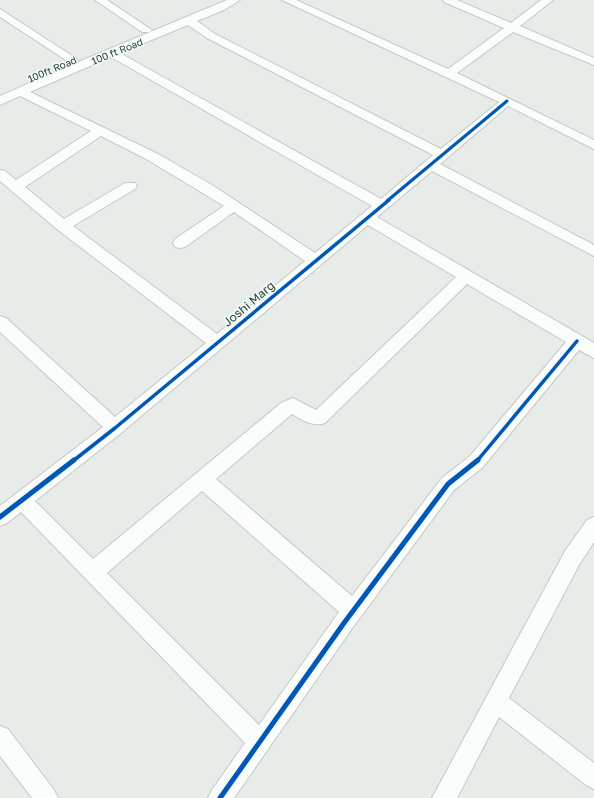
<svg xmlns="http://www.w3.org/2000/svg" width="594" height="798" font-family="'Golos Text',sans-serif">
  <rect width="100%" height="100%" fill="#e7ece9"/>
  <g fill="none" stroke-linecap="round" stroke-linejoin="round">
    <!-- street casing -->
    <g stroke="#c4c9c6" stroke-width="2">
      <g id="street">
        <path d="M 95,0 L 107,0 L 152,30 L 150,32 L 142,32 Z"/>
        <path d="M 227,0 L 240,0 L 224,10 L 197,21 L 215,34 L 441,149 L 499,102 L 282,0 L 296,0 L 448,69 L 504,28 L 444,2 L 443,0 L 457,0 L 511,23 L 541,0 L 553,0 L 520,26 L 594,58 L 594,65 L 513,32 L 457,73 L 594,140 L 594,149 L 508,106 L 440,164 L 594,245 L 594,256 L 432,171 L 377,217 L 594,343 L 594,358 L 579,350 L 482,468 L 454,490 L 351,630 L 234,798 L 208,798 L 212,790 L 245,743 L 21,512 L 7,523 L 0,526 L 0,506 L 103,427 L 0,332 L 0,316 L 6,318 L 115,417 L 206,343 L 58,230 L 0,181 L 0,170 L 5,171 L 16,180 L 91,131 L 20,96 L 0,105 L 0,96 L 72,64 L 0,17 L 0,9 L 77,59 L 78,62 ZM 188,25 L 207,38 L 433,155 L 381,199 L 120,53 ZM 111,57 L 372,206 L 315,253 L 212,185 L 158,154 L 30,92 ZM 101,136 L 148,160 L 224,206 L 175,239 L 173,243 L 175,247 L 180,248 L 185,247 L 234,212 L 305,261 L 217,334 L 73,226 L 135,189 L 137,186 L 135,183 L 125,183 L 64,219 L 25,187 ZM 368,225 L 456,277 L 316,410 L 293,398 L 281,403 L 93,559 L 35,501 L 121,433 ZM 467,284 L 566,342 L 470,456 L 442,478 L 352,596 L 216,479 L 292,414 C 302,420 313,427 325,423 ZM 202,491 L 339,612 L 259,725 L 107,573 Z"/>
        <path d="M 594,517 L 594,542 L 579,565 L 509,698 L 594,763 L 594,789 L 586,785 L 499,717 L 457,798 L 432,798 L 565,551 L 587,520 Z"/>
        <path d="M 0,726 L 8,729 L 54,790 L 58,798 L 32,798 L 0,756 Z"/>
      </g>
    </g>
    <!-- street -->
    <use href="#street" fill="#fbfcfc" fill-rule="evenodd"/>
    <!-- cycleway-far2 casing -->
    <g stroke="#f5fbf8" stroke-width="5">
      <path id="cycleway-far2" d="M 387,201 L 507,101"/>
    </g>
    <!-- cycleway-far1 casing -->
    <g stroke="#f5fbf8" stroke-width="6">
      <g id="cycleway-far1">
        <path d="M 73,461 L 115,428 L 389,200"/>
        <path d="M 477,461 L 577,341"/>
      </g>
    </g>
    <!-- cycleway casing -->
    <g stroke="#f5fbf8" stroke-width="8">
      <g id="cycleway">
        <path d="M 0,517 L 74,460"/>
        <path d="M 220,798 L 344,623 L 448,484 L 478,460"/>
      </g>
    </g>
    <!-- cycleway-far2 -->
    <use href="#cycleway-far2" stroke="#0057b8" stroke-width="3"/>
    <!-- cycleway-far1 -->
    <use href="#cycleway-far1" stroke="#0057b8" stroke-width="3.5"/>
    <!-- cycleway -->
    <use href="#cycleway" stroke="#0057b8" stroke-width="5"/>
  </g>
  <g text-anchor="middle" stroke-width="3" stroke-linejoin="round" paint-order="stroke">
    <!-- far-street labels -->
    <g font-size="10" fill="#214436" stroke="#f5fbf8">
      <text transform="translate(117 51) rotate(-22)" y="4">100 ft Road</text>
      <text transform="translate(52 69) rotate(-23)" y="4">100ft Road</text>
    </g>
    <!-- street labels -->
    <g font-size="12" fill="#214436" stroke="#f5fbf8">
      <text transform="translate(249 304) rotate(-40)" y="4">Joshi Marg</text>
    </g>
  </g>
</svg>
